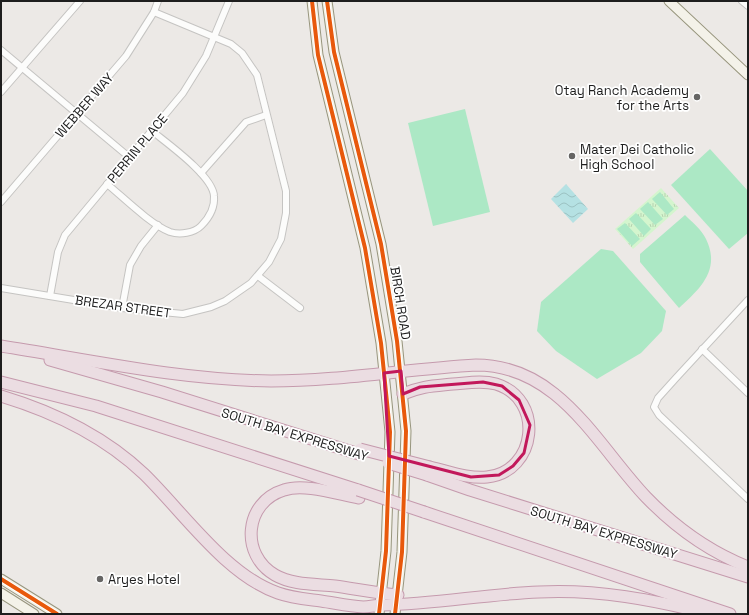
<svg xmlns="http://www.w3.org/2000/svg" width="749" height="615" font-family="'Space Grotesk',sans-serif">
  <defs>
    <pattern id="park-tufts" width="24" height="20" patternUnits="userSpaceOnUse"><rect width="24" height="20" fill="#d4f5ce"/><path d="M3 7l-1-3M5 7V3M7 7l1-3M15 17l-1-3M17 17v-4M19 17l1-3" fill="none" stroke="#b6d2b0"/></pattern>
    <pattern id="water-waves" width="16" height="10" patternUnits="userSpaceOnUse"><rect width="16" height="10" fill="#b5e1e3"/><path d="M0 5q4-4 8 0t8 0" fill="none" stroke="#9bc1c2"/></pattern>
  </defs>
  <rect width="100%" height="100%" fill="#ece9e6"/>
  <!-- park -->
  <path fill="url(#park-tufts)" d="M 661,188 L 679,208 L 633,249 L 615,229 Z"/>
  <!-- pitch -->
  <g fill="#ace8c5">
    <path d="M 465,109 L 490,212 L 433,226 L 408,123 Z"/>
    <path d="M 710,149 L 748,191 L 748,233 L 729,249 L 671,185 Z"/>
    <path d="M 660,192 L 674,209 L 667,215 L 652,199 Z"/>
    <path d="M 648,202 L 663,219 L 655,225 L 640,209 Z"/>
    <path d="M 636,213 L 651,229 L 644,236 L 629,219 Z"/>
    <path d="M 685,215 C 692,222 702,230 706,239 C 721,270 700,289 679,308 L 640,262 L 640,254 Z"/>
    <path d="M 625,223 L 640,239 L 632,246 L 617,229 Z"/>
    <path d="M 601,249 L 613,251 L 666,311 L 662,331 L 641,353 L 597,379 L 556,351 L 537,331 L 541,302 Z"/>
  </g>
  <!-- water -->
  <path fill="url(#water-waves)" d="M 566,184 L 588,209 L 573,223 L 551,199 Z"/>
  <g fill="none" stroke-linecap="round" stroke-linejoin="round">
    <!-- street casing -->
    <g stroke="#c5c4c2" stroke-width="8">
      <g id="street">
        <path d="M 742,1 L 748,6"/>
        <path d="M 1,50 L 129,157"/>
        <path d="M 1,92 L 80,1"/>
        <path d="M 201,173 L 246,122 L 266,115"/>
        <path d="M 107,184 C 124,198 150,224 170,232 C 180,235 194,233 201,226 C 209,218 215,208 214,196 C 213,176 168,144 152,131"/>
        <path d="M 1,202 L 126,56 L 154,12 L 158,1"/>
        <path d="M 258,276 L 300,308"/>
        <path d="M 1,288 L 122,308 L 183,314 L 211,307 L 225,301 L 251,283 L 269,262 L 281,239 L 286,213 L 286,191 L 257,75 L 242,53 L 231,44 L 154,12"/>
        <path d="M 50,296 L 58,252 L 65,235 L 183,93 L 206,56 L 229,1"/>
        <path d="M 748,300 L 676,378 L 658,398 L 654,407 L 659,415 L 748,499"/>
        <path d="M 122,308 L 130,265 L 141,246 L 158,225"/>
        <path d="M 702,349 L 748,393"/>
      </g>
    </g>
    <!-- secondary casing -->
    <g stroke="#97957d" stroke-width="11">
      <g id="secondary">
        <path d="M 312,1 L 318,55 L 365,248 L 381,343 L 390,432 L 386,551 L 379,614"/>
        <path d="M 327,1 L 334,52 L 381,244 L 397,341 L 406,431 L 402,552 L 395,614"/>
        <path d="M 669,1 L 748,75"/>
        <path d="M 1,579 L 57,614"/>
        <path d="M 1,593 L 34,614"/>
      </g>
    </g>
    <!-- highway casing -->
    <g stroke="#c59aad" stroke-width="13">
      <g id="highway">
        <path d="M 1,346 C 90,360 180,380 271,381 C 339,381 407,369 476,365 C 559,365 596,444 646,497 C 675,527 710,552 748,567"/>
        <path d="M 50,360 L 162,392 L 359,454"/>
        <path d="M 1,382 L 96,406 L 358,490"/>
        <path d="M 403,394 C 422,386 433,386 453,384 C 467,383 482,380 496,384 C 545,399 537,472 487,477 C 468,479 448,471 430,467"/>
        <path d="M 1,396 C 54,412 104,436 144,474 C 183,512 226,575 278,593 C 292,598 306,599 321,601 C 335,603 349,606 363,607 C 370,607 376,605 383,605 C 435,604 487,594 539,592 C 598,589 654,600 710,614"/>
        <path d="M 427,475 L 470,490 L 748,577"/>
        <path d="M 359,498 C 337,494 304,483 284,490 C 244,502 240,555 275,575 C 292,585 316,584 335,586 C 356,589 377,593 398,595"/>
        <path d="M 424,512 L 730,614"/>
      </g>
    </g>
    <!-- street -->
    <use href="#street" stroke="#fcfcfb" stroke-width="6"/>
    <!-- secondary -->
    <use href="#secondary" stroke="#f4f2e9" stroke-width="9"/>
    <!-- highway -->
    <use href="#highway" stroke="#ebdde2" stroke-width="11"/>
    <!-- highway-bridge casing -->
    <g stroke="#c59aad" stroke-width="13" stroke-linecap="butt">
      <g id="highway-bridge">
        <path d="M 360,449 L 430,467"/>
        <path d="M 388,463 L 427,475"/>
        <path d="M 358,490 L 424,512"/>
      </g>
    </g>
    <!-- highway-bridge -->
    <use href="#highway-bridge" stroke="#ebdde2" stroke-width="11"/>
    <!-- cycleway casing -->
    <g stroke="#fff" stroke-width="6">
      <g id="cycleway">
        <path d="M 312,1 L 318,55 L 365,248 L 381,343 L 390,432 L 386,551 L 379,614"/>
        <path d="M 327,1 L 334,52 L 381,244 L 397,341 L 406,431 L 402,552 L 395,614"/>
        <path d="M 1,579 L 57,614"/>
      </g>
    </g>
    <!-- cycleway -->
    <use href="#cycleway" stroke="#e8590c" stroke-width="4"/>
  </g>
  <!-- marked area -->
  <path fill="none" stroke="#c2185b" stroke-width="3" stroke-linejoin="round" d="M 401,371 L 403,394 L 420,387 L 483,382 L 502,386 L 519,400 L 530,425 L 524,453 L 513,466 L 499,475 L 471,477 L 389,456 L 384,373 Z"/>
  <!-- markers -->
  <g fill="#666564" stroke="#fff" stroke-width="1.5">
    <circle cx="697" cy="97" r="4"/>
    <circle cx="572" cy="156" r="4"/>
    <circle cx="100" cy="579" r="4"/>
  </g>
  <g text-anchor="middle" stroke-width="3.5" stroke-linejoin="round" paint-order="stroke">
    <!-- poi labels -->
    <g font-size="13" fill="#1e1e1e" stroke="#fff" text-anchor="start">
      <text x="689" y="95" text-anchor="end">Otay Ranch Academy<tspan x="689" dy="15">for the Arts</tspan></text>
      <text x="580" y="154">Mater Dei Catholic<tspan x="580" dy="15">High School</tspan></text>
      <text x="108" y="584">Aryes Hotel</text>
    </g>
    <!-- street labels -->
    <g font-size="13" fill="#1e1e1e" stroke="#fff">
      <text transform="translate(84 105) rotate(-49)" y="5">WEBBER WAY</text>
      <text transform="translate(137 148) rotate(-50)" y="5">PERRIN PLACE</text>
      <text transform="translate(401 303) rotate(81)" y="5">BIRCH ROAD</text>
      <text transform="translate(123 306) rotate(8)" y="5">BREZAR STREET</text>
      <text transform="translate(295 434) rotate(17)" y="5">SOUTH BAY EXPRESSWAY</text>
      <text transform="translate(604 532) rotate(17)" y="5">SOUTH BAY EXPRESSWAY</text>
    </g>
  </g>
  <!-- border -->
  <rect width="749" height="615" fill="none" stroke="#1e1e1e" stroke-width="4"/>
</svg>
